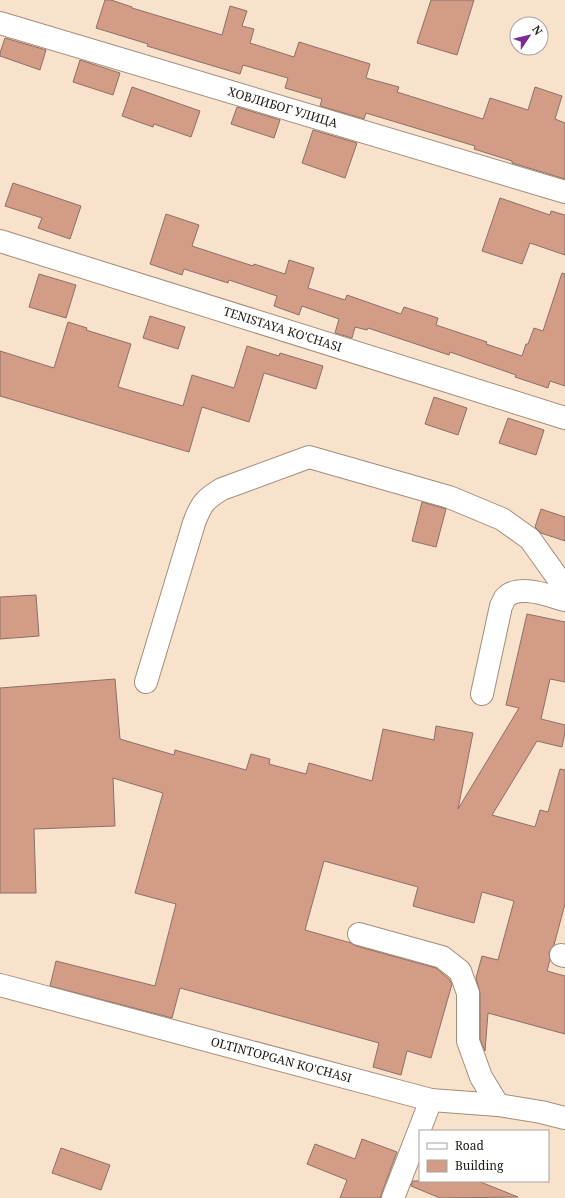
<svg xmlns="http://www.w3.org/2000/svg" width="565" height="1198" font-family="'Noto Serif',serif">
  <rect width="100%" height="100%" fill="#f9e2cc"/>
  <!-- building -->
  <g fill="#d29c87" stroke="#8c7065">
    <path d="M 105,0 L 111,0 L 132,7 L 132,8 L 222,35 L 230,6 L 247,11 L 242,26 L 254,29 L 250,43 L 294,57 L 299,42 L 370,64 L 366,78 L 399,87 L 397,92 L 483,119 L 490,98 L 528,110 L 535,87 L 562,96 L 555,119 L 565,123 L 565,179 L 512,163 L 512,161 L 474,149 L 475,146 L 366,113 L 364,119 L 320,106 L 322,99 L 285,88 L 288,78 L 243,65 L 240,74 L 147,46 L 148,44 L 96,28 Z"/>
    <path d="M 431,0 L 474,0 L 457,55 L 417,43 Z"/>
    <path d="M 5,38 L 46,50 L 40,70 L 0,56 L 0,53 Z"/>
    <path d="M 80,60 L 120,73 L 113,95 L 73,82 Z"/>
    <path d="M 132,87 L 200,111 L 191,137 L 154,124 L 153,127 L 122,116 Z"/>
    <path d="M 237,107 L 280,120 L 274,138 L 231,124 Z"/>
    <path d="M 313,130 L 357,143 L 345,178 L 302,163 Z"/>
    <path d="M 13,183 L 81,206 L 70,239 L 38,228 L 42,218 L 5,206 Z"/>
    <path d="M 500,198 L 550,215 L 551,211 L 565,215 L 565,255 L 530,243 L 522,264 L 482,251 Z"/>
    <path d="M 166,214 L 199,225 L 192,246 L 253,266 L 254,264 L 285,274 L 289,260 L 314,268 L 308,288 L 345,300 L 347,295 L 401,314 L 404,307 L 438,318 L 436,325 L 487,342 L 486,344 L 522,356 L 526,344 L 528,344 L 534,328 L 543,331 L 562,273 L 565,274 L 565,386 L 550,381 L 548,388 L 515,377 L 516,375 L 450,352 L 449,355 L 368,328 L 367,330 L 355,327 L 352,338 L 335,333 L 339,319 L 302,306 L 299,315 L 274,306 L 277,296 L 229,280 L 228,283 L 184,269 L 182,275 L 150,264 Z"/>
    <path d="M 39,274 L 76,285 L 66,318 L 29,307 Z"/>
    <path d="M 150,316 L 185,327 L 178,349 L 143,338 Z"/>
    <path d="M 68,322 L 87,328 L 86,330 L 131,344 L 118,387 L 183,406 L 192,375 L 234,388 L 247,346 L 279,356 L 280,353 L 323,366 L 316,389 L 264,373 L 249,422 L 202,407 L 189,452 L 0,396 L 0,351 L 54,368 Z"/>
    <path d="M 434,397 L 467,408 L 458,435 L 425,424 Z"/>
    <path d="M 508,418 L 544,430 L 536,455 L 499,443 Z"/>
    <path d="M 422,502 L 446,509 L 436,547 L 412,541 Z"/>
    <path d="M 541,509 L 565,517 L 565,541 L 541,533 L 535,527 Z"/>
    <path d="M 36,595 L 39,636 L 0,639 L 0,597 Z"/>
    <path d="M 527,614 L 565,622 L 565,682 L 550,679 L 541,719 L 565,725 L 565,732 L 562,747 L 537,741 L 492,815 L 535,827 L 540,810 L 548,812 L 560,769 L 565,770 L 565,904 L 554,945 L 549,952 L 550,960 L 547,971 L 565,976 L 565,1034 L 488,1013 L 485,1051 L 480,1039 L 480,993 L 476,978 L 482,956 L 498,960 L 514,901 L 482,892 L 474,923 L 413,906 L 418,887 L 324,861 L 305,930 L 351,943 L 356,946 L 436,968 L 449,979 L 452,984 L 431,1058 L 407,1051 L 401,1075 L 373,1067 L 379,1043 L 180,988 L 172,1018 L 50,986 L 56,961 L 155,986 L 176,904 L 135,893 L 163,793 L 113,778 L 115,826 L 34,829 L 36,893 L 0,893 L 0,688 L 115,679 L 120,739 L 174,755 L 175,750 L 246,770 L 251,754 L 270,759 L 269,764 L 306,774 L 309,763 L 372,781 L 383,729 L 434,740 L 436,726 L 473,733 L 458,809 L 519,708 L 506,705 Z"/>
    <path d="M 362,1139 L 397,1152 L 380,1198 L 340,1198 L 347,1180 L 307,1164 L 315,1144 L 355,1159 Z"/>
    <path d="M 61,1148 L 110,1165 L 101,1190 L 52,1173 Z"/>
    <path d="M 413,1181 L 478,1181 L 518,1197 L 440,1198 L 411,1186 Z"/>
  </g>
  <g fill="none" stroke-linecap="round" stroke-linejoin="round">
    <!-- minor casing -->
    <g stroke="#a38d7a" stroke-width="24">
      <g id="minor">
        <path id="s1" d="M 0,23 L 565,192"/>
        <path id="s2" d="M 0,241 L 565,418"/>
        <path d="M 146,682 L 194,523 C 201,504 205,499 222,489 L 309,457 L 449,497 L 502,519 L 530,539 L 565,588"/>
        <path d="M 482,694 L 501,606 C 502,604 504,600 505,598 C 518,583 549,596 565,600"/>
        <path d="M 359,934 L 442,957 L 460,971 L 468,993 L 468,1041 L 481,1077 L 498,1105"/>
        <path d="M 561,955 L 565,956"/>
        <path id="s3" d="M 0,985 L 431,1100 L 498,1105 L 541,1112 L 565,1118"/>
        <path d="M 393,1198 L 431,1100"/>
      </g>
    </g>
    <!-- minor -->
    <use href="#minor" stroke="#fff" stroke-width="22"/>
  </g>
  <g text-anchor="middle" stroke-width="3" stroke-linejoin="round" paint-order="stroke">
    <!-- street labels -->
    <g font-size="12" fill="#211911" stroke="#fff">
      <text dy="4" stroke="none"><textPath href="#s1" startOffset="295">ХОВЛИБОГ УЛИЦА</textPath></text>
      <text dy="4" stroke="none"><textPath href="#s2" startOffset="296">TENISTAYA KO'CHASI</textPath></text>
      <text dy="4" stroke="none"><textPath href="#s3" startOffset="291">OLTINTOPGAN KO'CHASI</textPath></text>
    </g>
  </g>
  <!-- legend -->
  <rect x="419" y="1130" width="130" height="52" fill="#ffffff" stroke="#a6a3a0"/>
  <rect x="427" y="1143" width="20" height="6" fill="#ffffff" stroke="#a6a3a0"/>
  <text x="455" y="1150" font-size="12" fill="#211911">Road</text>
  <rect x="427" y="1160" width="20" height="12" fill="#d29c87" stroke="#a6a3a0"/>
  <text x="455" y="1170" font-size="12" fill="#211911">Building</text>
  <!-- north arrow -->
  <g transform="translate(529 36) rotate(55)"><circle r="19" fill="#ffffff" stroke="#a6a3a0"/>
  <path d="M0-3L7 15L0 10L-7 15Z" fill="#7d2998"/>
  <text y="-6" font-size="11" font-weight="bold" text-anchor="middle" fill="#211911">N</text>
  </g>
</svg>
